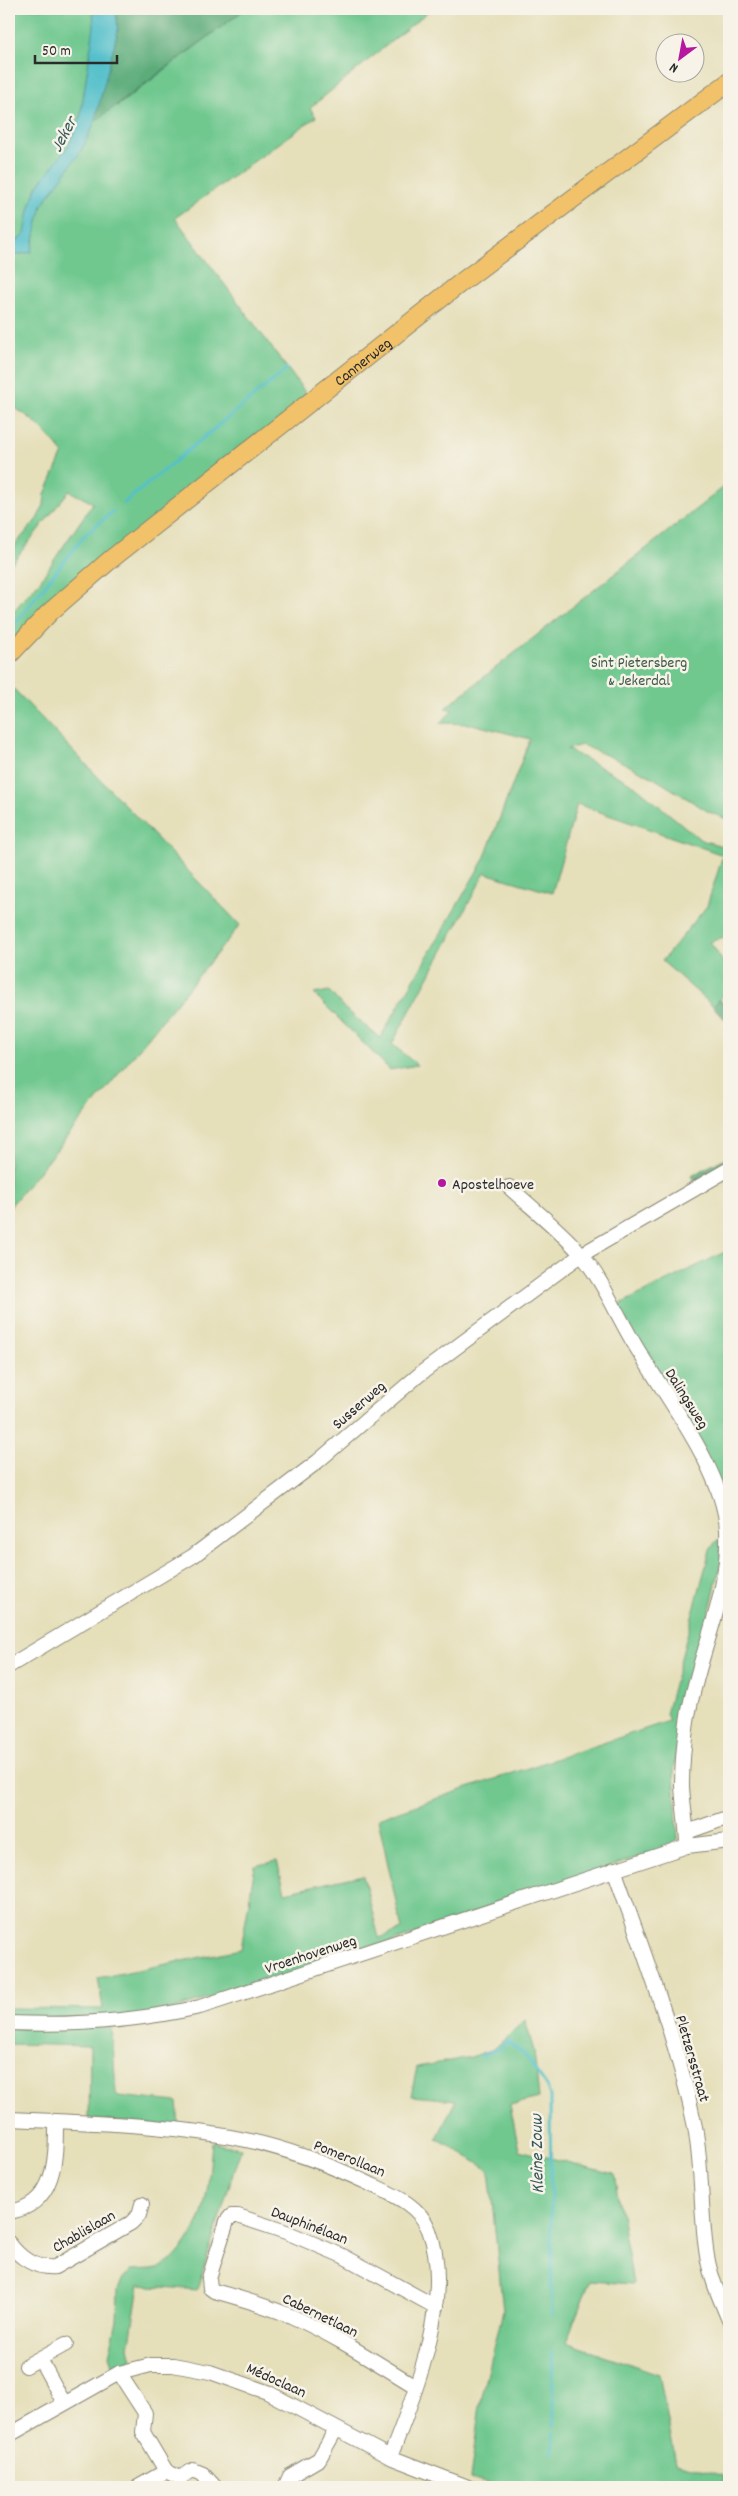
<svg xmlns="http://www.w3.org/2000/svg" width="738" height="2496" font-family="Dekko,sans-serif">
  <rect width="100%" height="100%" fill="#f7f3e8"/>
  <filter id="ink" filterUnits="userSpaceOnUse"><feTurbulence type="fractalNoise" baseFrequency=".02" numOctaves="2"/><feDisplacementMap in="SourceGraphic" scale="10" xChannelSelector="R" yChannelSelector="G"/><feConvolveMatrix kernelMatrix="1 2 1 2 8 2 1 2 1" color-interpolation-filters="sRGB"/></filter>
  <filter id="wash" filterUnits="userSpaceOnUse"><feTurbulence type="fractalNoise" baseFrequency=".0096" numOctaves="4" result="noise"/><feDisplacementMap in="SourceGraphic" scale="20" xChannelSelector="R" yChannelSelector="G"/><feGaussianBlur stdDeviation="1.12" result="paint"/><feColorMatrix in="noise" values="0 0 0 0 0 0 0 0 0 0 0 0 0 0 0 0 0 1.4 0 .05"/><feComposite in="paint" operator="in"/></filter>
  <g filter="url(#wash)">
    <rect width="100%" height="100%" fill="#e5dfba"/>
    <!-- green -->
    <g fill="#6fc88f" stroke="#4d7a5d">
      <path d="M 9,9 L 242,9 L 117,106 L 245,9 L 431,9 L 310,108 L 316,117 L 175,218 L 308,396 L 9,647 L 9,616 L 39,582 L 93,503 L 69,491 L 9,567 L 9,552 L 37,519 L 44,505 L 45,494 L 63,453 C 49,436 30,413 9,406 Z"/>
      <path d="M 729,483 L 729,820 L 709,812 L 652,777 L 620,761 L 582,745 L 567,749 L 634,785 L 701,840 L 729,848 L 729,935 L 710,942 L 729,971 L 729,990 L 713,1006 L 662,961 L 707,906 L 723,855 L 577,804 L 552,893 L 485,873 L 392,1044 L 417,1065 L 390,1070 L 314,994 L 329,991 L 345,1009 L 380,1038 L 484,859 L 530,739 L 472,724 L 440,723 L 453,710 L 445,708 Z"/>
      <path d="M 9,684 L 240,925 L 9,1208 Z"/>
      <path d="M 729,1250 L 729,1512 L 618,1305 Z"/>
      <path d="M 716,1541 L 721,1541 L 721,1563 L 702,1644 L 692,1668 L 679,1727 L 674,1772 L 678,1839 L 671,1846 L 348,1957 L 154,2015 L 9,2020 L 9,2008 L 103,2009 L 98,1978 L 241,1949 L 255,1866 L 277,1861 L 285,1892 L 363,1875 L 379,1938 L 402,1930 L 378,1818 L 669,1721 L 666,1714 L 710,1550 Z"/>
      <path d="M 525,2020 L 534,2051 L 539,2098 L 510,2105 L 519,2150 L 614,2174 L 633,2284 L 590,2281 L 566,2342 L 659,2374 L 676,2463 L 724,2476 L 722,2487 L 500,2487 L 470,2479 L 480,2405 L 503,2311 L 489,2170 L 437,2138 L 456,2100 L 411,2096 L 417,2067 L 471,2057 L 494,2049 Z"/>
      <path d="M 9,2027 L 112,2028 L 116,2093 L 118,2096 L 177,2102 L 179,2127 L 89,2119 L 90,2046 L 9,2044 Z"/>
      <path d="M 212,2143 L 241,2148 L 197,2290 L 139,2285 L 129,2348 L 132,2360 L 113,2367 L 109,2355 L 117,2321 L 118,2290 L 122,2280 L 131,2270 C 140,2269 150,2270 158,2268 C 169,2265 176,2256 182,2249 C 209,2216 208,2183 212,2143 Z"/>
    </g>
    <!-- forest -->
    <g fill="#5bac7a" stroke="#436c52">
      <path d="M 116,9 L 245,9 L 94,122 L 118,30 Z"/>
      <path d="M 720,999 L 729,1014 L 729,1024 L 713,1006 Z"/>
      <path d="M 729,1156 L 729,1167 L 696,1184 L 691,1176 Z"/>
    </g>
    <!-- water -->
    <path fill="#53c0cb" stroke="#3f767b" d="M 93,9 L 116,9 L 118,30 L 94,124 L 81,151 L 42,205 L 31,252 L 11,256 L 9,255 L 9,240 L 17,241 L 25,234 L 29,210 L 37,187 L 68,146 L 80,119 L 94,26 Z"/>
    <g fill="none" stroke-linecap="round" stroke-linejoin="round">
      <!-- stream -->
      <g stroke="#53c0cb" stroke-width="3">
        <path d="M 124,503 L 287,369"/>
        <path d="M 9,631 L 85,535 L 113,511"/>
        <path d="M 481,2056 L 501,2048 L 507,2040 L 525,2055 L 547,2087 L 550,2096 L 552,2315"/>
        <path d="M 552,2353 L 554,2426"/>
        <path d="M 553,2453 L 554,2434"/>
      </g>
    </g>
  </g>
  <g filter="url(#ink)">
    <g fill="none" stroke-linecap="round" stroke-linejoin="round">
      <!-- minor casing -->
      <g stroke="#888572" stroke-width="16">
        <g id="minor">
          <path d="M 509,1187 C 533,1209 559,1229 581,1254 C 603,1281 617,1315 635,1345 C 665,1396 724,1471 727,1530 C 730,1599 697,1655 687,1722 C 684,1742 682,1765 682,1786 C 683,1806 687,1826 687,1846"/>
          <path d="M 9,1666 L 193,1556 L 317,1462 L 420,1374 L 581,1255 L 729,1169"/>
          <path d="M 687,1832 L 729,1817"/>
          <path d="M 614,1869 C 644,1954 677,2039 695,2127 C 703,2170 700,2213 707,2256 C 711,2279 720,2299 729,2320"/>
          <path d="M 9,2023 C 74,2026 137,2021 200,2007 L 687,1846 L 729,1841"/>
          <path d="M 9,2119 C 88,2123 169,2124 246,2140 C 288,2149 330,2165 368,2183 C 391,2194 419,2204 429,2230 C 454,2296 415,2395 390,2457"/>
          <path d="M 9,2212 C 56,2205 56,2159 56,2122"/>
          <path d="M 9,2243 C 20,2258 36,2269 55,2267 L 131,2223 L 139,2215 L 142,2204"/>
          <path d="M 40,2359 L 64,2403"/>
          <path d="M 26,2366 L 66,2344"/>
          <path d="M 119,2373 L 145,2413 L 143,2432 L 166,2471 L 138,2487"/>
          <path d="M 415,2386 C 374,2361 334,2335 291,2316 C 266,2306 240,2298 214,2291 L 210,2288 L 209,2278 L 227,2221 L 231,2216 L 238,2216 L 286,2232 L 343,2256 L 436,2307"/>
          <path d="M 9,2435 L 119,2373 L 151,2365 L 173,2365 L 210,2372 L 267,2392 L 390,2457 L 468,2487"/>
          <path d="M 166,2471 L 180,2478 L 193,2470 L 203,2474 L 215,2487"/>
          <path d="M 285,2487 L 290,2476 L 319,2459 L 336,2429"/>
        </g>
      </g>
      <!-- major casing -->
      <g stroke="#888572" stroke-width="20">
        <g id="major">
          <path id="s1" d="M 9,655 L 49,613 L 110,560 L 463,281 L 729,82"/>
        </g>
      </g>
      <!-- minor -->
      <use href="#minor" stroke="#fff" stroke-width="14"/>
      <!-- major -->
      <use href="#major" stroke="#f2c26a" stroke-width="18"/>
    </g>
  </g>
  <!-- markers -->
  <circle fill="#b5179e" stroke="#f7f3e8" stroke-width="2" cx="442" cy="1183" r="5"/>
  <g text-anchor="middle" stroke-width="5" stroke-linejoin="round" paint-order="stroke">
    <!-- street labels -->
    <g font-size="16" fill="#2b2b2b" stroke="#f7f3e8">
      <text dy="6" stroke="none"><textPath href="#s1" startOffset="460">Cannerweg</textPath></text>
      <text transform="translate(688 1398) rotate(58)" y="6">Dalingsweg</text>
      <text transform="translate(358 1404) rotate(-41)" y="6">Susserweg</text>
      <text transform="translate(310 1953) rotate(-18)" y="6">Vroenhovenweg</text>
      <text transform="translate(694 2058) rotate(74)" y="6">Pletzersstraat</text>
      <text transform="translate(350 2157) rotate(22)" y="6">Pomerollaan</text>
      <text transform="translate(310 2224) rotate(21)" y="6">Dauphinélaan</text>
      <text transform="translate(83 2230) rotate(-30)" y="6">Chablislaan</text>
      <text transform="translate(321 2314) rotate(26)" y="6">Cabernetlaan</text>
      <text transform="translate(277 2379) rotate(24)" y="6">Médoclaan</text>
    </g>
    <!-- park labels -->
    <g font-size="16" fill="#3f5a49" stroke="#f7f3e8">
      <text x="639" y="667">Sint Pietersberg<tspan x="639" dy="18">&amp; Jekerdal</tspan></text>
    </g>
    <!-- poi labels -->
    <g font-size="16" fill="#2b2b2b" stroke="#f7f3e8" text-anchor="start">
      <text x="452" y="1189">Apostelhoeve</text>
    </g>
    <!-- water labels -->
    <g font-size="18" font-style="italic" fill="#37585b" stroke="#f7f3e8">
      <text transform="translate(63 134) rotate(-62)" y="6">Jeker</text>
      <text transform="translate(536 2154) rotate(-91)" y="6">Kleine Zouw</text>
    </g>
  </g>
  <!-- margin -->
  <rect width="738" height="2496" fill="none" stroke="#f7f3e8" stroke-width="30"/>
  <!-- north arrow -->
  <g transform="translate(680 58) rotate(212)"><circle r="24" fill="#f7f3e8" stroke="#a5a39c"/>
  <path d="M0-4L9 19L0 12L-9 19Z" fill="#b5179e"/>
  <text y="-8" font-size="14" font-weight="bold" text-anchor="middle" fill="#2b2b2b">N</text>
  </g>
  <!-- scale -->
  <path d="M35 55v8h82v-8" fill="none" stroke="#2b2b2b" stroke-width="2.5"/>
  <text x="42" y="55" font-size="15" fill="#2b2b2b" stroke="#f7f3e8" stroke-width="4" paint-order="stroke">50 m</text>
</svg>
